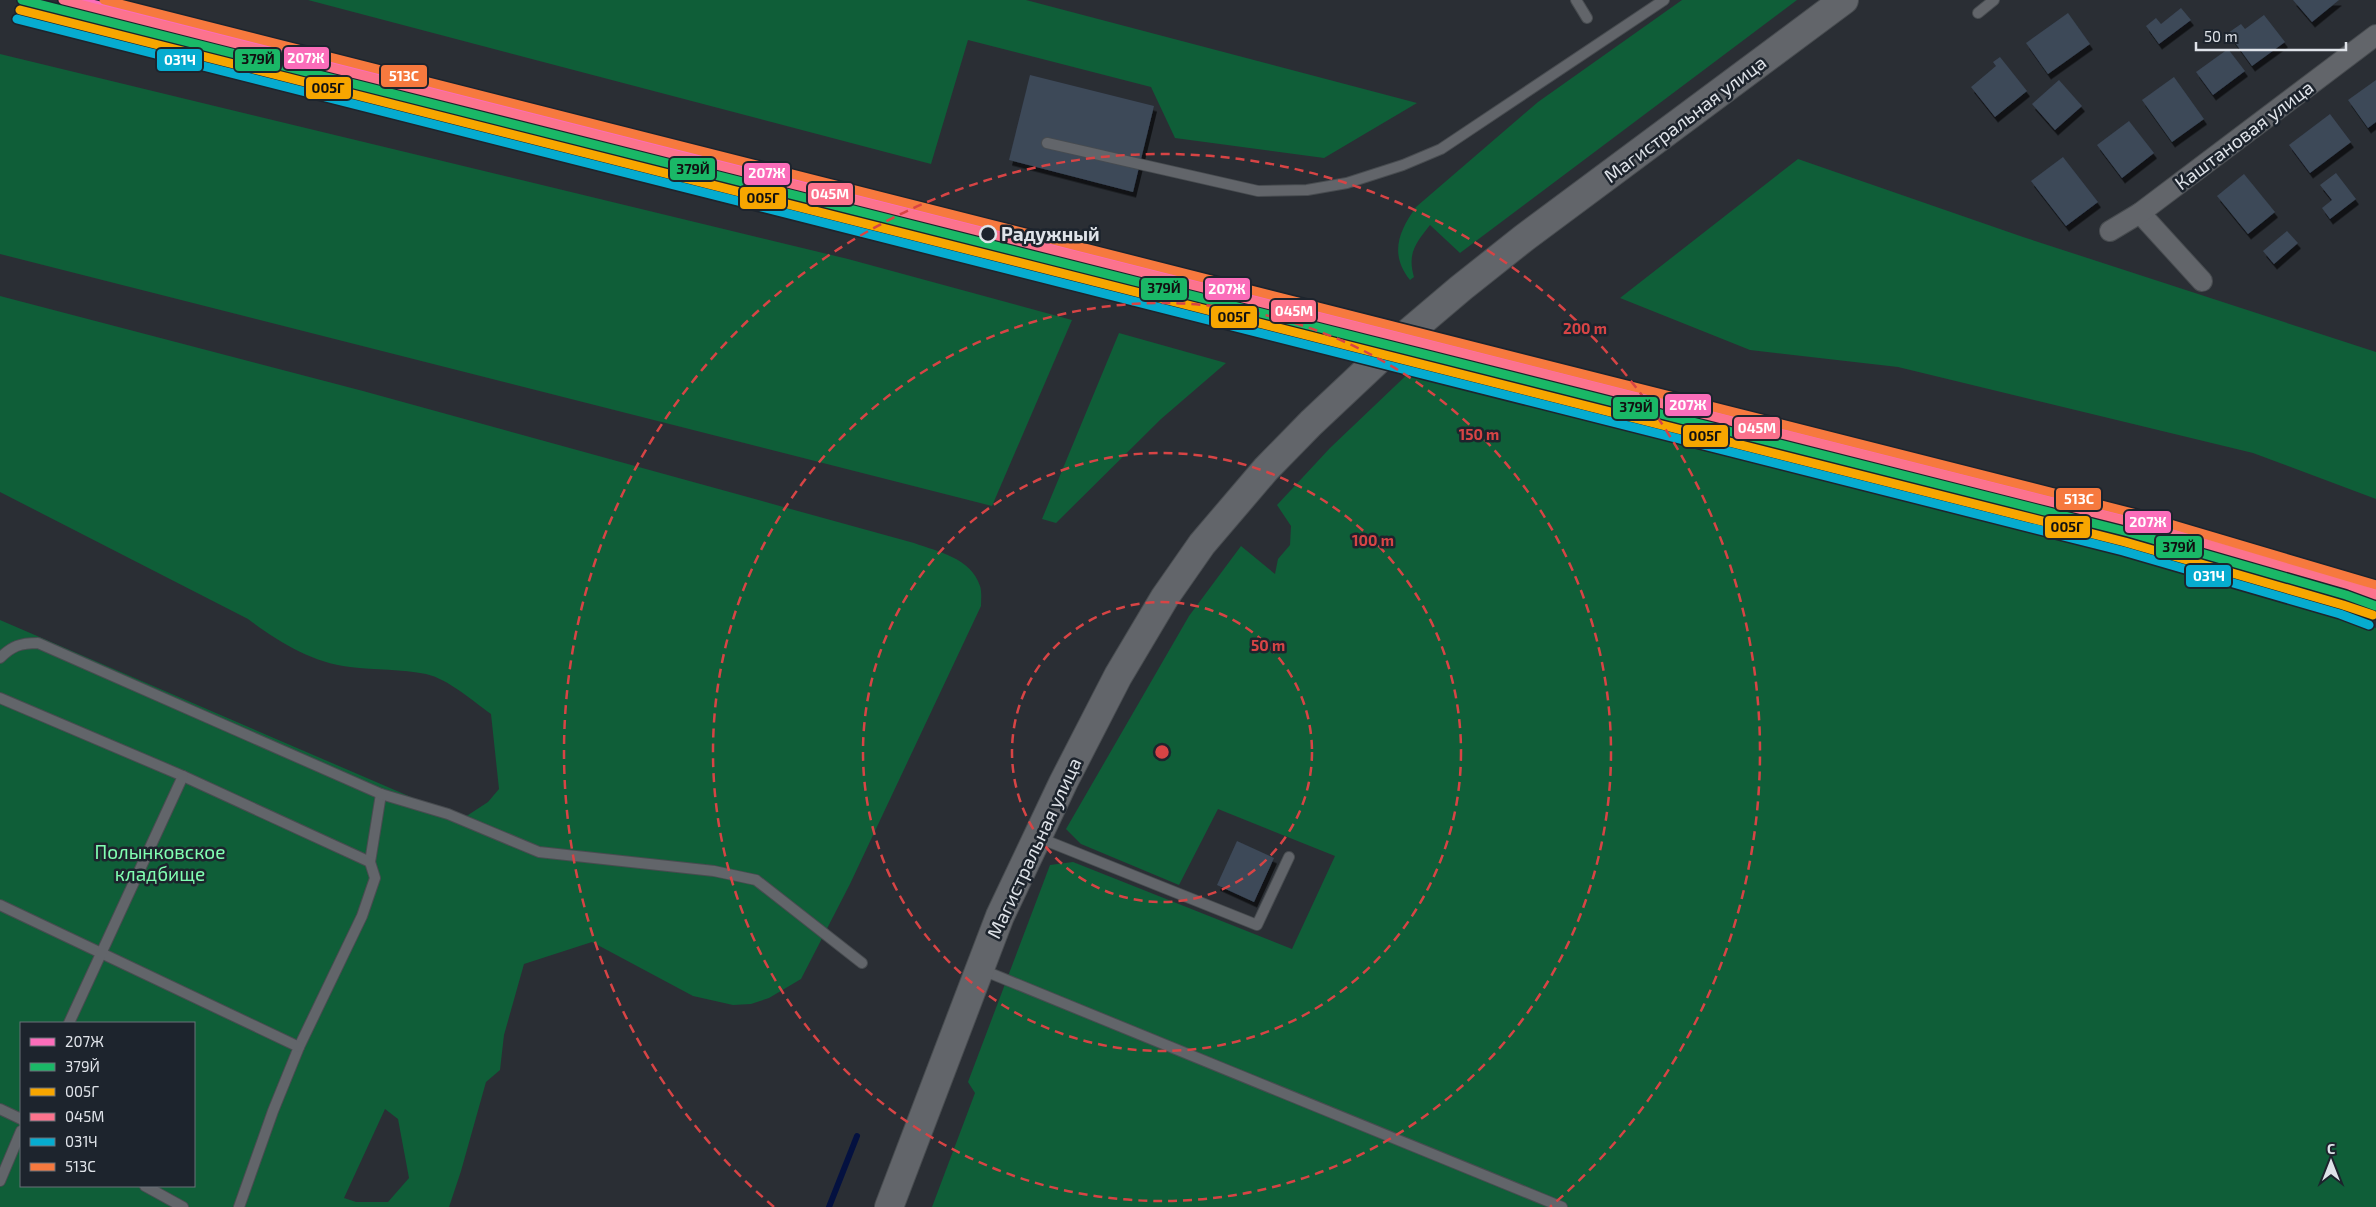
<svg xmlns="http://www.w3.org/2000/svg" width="2376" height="1207" font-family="'Exo 2',sans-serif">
  <defs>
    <filter id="shadow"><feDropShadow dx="3" dy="5.5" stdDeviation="0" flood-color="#0009"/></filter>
  </defs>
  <rect width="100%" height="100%" fill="#2a2e34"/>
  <!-- green -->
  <g fill="#0f5e38" fill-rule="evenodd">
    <path d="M 308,0 L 1026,0 L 1417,103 L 1324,158 L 1175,138 L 1151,87 L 968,40 L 931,164 Z"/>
    <path d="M 1682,0 L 1797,0 L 1460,253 L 1430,225 C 1416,243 1407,253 1414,277 L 1410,280 C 1389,254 1399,231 1416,207 L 1538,102 Z"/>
    <path d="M 0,54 L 848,259 L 1072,320 L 992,506 L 0,254 Z"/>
    <path d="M 1798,159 L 2023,237 L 2376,352 L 2376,499 L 2253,453 L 1898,367 L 1750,350 L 1620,298 Z"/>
    <path d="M 0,296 L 363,391 L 914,543 C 939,552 971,558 980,586 C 982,592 981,600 981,606 L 850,884 L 801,979 L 769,998 L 751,1004 L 733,1005 L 693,996 L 592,942 L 524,964 L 504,1035 L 500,1070 L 486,1082 L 461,1171 L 449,1207 L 0,1207 L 0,620 L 462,819 L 488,802 L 499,789 L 491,714 C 473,701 448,679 426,674 C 402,669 375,670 350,667 C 311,662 279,642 248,619 L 0,492 ZM 21,1023 L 194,1023 L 194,1186 L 21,1186 ZM 385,1109 L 398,1119 L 409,1178 L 388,1202 L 356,1202 L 344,1198 Z"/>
    <path d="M 1119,333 L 1226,363 L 1161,419 L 1056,523 L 1042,519 Z"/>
    <path d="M 1415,367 L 1563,406 L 2067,533 L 2308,601 L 2376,628 L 2376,1207 L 932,1207 L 975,1093 L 968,1082 L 1050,865 L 1073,862 L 1292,949 L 1335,856 L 1218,809 L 1179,885 L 1081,844 L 1066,829 L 1189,616 L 1241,546 L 1275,574 L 1278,559 L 1290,545 L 1291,526 L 1277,505 L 1330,448 Z"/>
  </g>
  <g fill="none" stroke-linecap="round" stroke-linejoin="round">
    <!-- stream -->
    <path stroke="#041140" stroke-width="6" d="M 829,1207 L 857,1136"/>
  </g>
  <!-- building -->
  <g fill="#3c4858" filter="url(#shadow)">
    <path d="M 2293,0 L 2339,0 L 2312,22 Z"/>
    <path d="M 2181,8 L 2191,20 L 2159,44 L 2146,26 L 2156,18 L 2161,24 Z"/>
    <path d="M 2068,13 L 2090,44 L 2048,74 L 2026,43 Z"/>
    <path d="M 2264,15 L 2285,42 L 2252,66 L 2228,33 L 2241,24 L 2245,29 Z"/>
    <path d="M 2228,49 L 2245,71 L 2213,95 L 2196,72 Z"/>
    <path d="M 2000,57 L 2027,91 L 1995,117 L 1971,87 L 1996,66 L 1993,62 Z"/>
    <path d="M 1030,75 L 1154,106 L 1133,192 L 1009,160 Z"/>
    <path d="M 2174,77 L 2204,119 L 2172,142 L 2142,100 Z"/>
    <path d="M 2059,80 L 2082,106 L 2055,130 L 2032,104 Z"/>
    <path d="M 2376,80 L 2376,122 L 2368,128 L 2348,100 Z"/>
    <path d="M 2330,114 L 2351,142 L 2310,173 L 2289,145 Z"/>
    <path d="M 2129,121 L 2154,153 L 2122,178 L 2097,145 Z"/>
    <path d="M 2063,157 L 2098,202 L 2066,226 L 2031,181 Z"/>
    <path d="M 2336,173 L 2356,199 L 2330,219 L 2322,208 L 2332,200 L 2320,185 Z"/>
    <path d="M 2244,174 L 2275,212 L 2248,234 L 2217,196 Z"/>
    <path d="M 2287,231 L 2298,243 L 2274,264 L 2263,251 Z"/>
    <path d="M 1237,841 L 1274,858 L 1254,902 L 1217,885 Z"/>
  </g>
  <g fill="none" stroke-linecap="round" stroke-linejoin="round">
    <!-- lane casing -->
    <g stroke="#484c50" stroke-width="12">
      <g id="lane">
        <path d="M 1576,0 L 1587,18"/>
        <path d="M 1978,13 L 1994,0"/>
        <path d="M 1047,143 L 1258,191 L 1307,190 L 1347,183 L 1403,165 L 1441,149 L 1664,0"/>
        <path d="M 0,658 C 12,646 20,643 38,643 L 381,794 L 370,862 L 375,878 L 362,916 L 299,1047 L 273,1111 L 239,1207"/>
        <path d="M 0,698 L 183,776 L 370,862"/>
        <path d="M 381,794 L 448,814 L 539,852 L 714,871 L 756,880 L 862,963"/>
        <path d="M 1037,837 L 1257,925 L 1289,857"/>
        <path d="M 0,905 L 299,1047"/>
        <path d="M 980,969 L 1562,1207"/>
        <path d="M 69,1023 L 183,776"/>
        <path d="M 0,1109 L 21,1119"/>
        <path d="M 0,1181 L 21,1131"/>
        <path d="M 145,1186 L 183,1207"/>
      </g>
    </g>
    <!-- street casing -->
    <g stroke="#484c50" stroke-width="22">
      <g id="street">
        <path d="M 2140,213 L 2202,281"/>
        <path d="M 2110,231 L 2140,213 L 2376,35"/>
      </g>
    </g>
    <!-- secondary casing -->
    <g stroke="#484c50" stroke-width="30">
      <path id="secondary" d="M 889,1207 L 1000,916 L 1063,783 L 1118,676 L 1165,597 L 1202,544 L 1266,469 L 1311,423 L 1395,344 L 1461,288 L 1524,238 L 1844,0"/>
    </g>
    <!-- lane -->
    <use href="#lane" stroke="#62656a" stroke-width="10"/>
    <!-- street -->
    <use href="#street" stroke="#62656a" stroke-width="20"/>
    <!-- secondary -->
    <use href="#secondary" stroke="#62656a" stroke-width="28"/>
    <!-- rail-1 casing -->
    <g stroke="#1d242d" stroke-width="12">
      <path id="rail-1" d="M 76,0 L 2034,492 L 2230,544 L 2376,589"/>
    </g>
    <!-- rail-2 casing -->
    <g stroke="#1d242d" stroke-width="12">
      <path id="rail-2" d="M 22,0 L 2128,532 L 2346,595 L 2376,606"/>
    </g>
    <!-- rail-3 casing -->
    <g stroke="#1d242d" stroke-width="12">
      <path id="rail-3" d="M 20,10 L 2125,542 L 2343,605 L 2373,615"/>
    </g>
    <!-- rail-4 casing -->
    <g stroke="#1d242d" stroke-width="12">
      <path id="rail-4" d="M 63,0 L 2130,522 L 2349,585 L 2376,595"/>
    </g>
    <!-- rail-5 casing -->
    <g stroke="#1d242d" stroke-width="12">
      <path id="rail-5" d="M 17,19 L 2123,551 L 2340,614 L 2369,625"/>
    </g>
    <!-- rail-6 casing -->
    <g stroke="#1d242d" stroke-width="12">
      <path id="rail-6" d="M 104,0 L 2133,513 L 2376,585"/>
    </g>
    <!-- rail-1 -->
    <use href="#rail-1" stroke="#fb6dba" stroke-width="9"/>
    <!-- rail-2 -->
    <use href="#rail-2" stroke="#1ab867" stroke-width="9"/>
    <!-- rail-3 -->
    <use href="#rail-3" stroke="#f7a600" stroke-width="9"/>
    <!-- rail-4 -->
    <use href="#rail-4" stroke="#fc738d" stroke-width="9"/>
    <!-- rail-5 -->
    <use href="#rail-5" stroke="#06acd0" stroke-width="9"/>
    <!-- rail-6 -->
    <use href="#rail-6" stroke="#f6793e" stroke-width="9"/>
  </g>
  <!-- distance rings -->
  <g fill="none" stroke="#d74445" stroke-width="2.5" stroke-dasharray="9 6">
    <circle cx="1162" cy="752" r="150"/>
    <circle cx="1162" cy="752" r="299"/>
    <circle cx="1162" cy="752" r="449"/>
    <path d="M774 1207A598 598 0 1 1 1550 1207"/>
  </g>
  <!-- markers -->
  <circle fill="#1d242d" stroke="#dfe3e9" stroke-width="2.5" cx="988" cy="234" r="8"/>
  <g text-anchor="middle" stroke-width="5" stroke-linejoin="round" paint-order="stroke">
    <!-- street labels -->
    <g font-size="19" fill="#dfe3e9" stroke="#1d242d">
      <text transform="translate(1685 119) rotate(-37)" y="7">Магистральная улица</text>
      <text transform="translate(2244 135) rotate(-37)" y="7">Каштановая улица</text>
      <text transform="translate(1034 848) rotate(-65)" y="7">Магистральная улица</text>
    </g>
    <!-- stop labels -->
    <g font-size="19" font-weight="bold" fill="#dfe3e9" stroke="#1d242d" text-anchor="start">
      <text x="1001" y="241">Радужный</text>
    </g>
    <!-- park labels -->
    <g font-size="19" fill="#81ffb2" stroke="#1d242d">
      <text x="160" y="859">Полынковское<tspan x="160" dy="22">кладбище</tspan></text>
    </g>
  </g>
  <circle cx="1162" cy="752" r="8" fill="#d74445" stroke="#1d242d" stroke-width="2.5"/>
  <g font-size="15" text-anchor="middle" font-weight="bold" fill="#d74445" stroke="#1d242d" stroke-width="5" stroke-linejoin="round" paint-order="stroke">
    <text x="1585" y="334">200 m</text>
    <text x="1479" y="440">150 m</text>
    <text x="1373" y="546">100 m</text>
    <text x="1268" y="651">50 m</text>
  </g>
  <g stroke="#1d242d" stroke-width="2">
    <rect x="283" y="46" width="47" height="24" rx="5" fill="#fb6dba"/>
    <rect x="234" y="48" width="47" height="24" rx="5" fill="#1ab867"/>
    <rect x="156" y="48" width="47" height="24" rx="5" fill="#06acd0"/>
    <rect x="380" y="64" width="48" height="24" rx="5" fill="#f6793e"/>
    <rect x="305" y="76" width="47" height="24" rx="5" fill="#f7a600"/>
    <rect x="669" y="157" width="47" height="24" rx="5" fill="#1ab867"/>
    <rect x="743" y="162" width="48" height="24" rx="5" fill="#fb6dba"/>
    <rect x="807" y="182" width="47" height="24" rx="5" fill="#fc738d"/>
    <rect x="739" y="186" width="48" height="24" rx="5" fill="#f7a600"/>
    <rect x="1140" y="277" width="48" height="24" rx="5" fill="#1ab867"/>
    <rect x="1204" y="277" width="47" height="24" rx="5" fill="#fb6dba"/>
    <rect x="1270" y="299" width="47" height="24" rx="5" fill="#fc738d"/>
    <rect x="1210" y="305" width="48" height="24" rx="5" fill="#f7a600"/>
    <rect x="1664" y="393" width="48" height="24" rx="5" fill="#fb6dba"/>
    <rect x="1612" y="396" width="47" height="24" rx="5" fill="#1ab867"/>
    <rect x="1733" y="416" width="48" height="24" rx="5" fill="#fc738d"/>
    <rect x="1682" y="424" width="47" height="24" rx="5" fill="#f7a600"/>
    <rect x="2055" y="487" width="47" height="24" rx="5" fill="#f6793e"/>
    <rect x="2124" y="510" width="48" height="24" rx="5" fill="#fb6dba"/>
    <rect x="2044" y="515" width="47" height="24" rx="5" fill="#f7a600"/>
    <rect x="2155" y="535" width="48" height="24" rx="5" fill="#1ab867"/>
    <rect x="2185" y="564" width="47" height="24" rx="5" fill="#06acd0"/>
  </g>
  <g font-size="14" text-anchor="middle" font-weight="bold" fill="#fff">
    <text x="306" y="63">207Ж</text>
    <text x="180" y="65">031Ч</text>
    <text x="404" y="81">513С</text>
    <text x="767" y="178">207Ж</text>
    <text x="830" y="199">045М</text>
    <text x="1227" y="294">207Ж</text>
    <text x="1294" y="316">045М</text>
    <text x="1688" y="410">207Ж</text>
    <text x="1757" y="433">045М</text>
    <text x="2079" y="504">513С</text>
    <text x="2148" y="527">207Ж</text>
    <text x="2209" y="581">031Ч</text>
  </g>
  <g font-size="14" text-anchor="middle" font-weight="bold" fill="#111">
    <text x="258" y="64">379Й</text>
    <text x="328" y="93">005Г</text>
    <text x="693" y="174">379Й</text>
    <text x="763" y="203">005Г</text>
    <text x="1164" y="293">379Й</text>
    <text x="1234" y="322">005Г</text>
    <text x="1636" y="412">379Й</text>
    <text x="1705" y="441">005Г</text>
    <text x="2067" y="532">005Г</text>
    <text x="2179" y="552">379Й</text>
  </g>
  <!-- legend -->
  <rect x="20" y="1022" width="175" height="165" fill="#1d242d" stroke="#6b7078"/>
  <rect x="30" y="1038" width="25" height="8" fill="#fb6dba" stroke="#6b7078"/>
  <text x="65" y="1047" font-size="15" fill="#dfe3e9">207Ж</text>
  <rect x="30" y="1063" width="25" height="8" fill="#1ab867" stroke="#6b7078"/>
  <text x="65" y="1072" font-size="15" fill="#dfe3e9">379Й</text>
  <rect x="30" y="1088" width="25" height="8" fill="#f7a600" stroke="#6b7078"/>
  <text x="65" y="1097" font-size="15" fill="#dfe3e9">005Г</text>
  <rect x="30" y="1113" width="25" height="8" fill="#fc738d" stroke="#6b7078"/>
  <text x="65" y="1122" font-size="15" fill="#dfe3e9">045М</text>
  <rect x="30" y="1138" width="25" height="8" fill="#06acd0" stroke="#6b7078"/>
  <text x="65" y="1147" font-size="15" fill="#dfe3e9">031Ч</text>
  <rect x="30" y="1163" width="25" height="8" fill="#f6793e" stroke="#6b7078"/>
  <text x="65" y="1172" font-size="15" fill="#dfe3e9">513С</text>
  <!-- north arrow -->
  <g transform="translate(2331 1162)" stroke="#1d242d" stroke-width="4" paint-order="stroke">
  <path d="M0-4L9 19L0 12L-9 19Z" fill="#dfe3e9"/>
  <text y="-8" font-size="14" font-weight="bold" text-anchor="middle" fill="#dfe3e9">С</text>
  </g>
  <!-- scale -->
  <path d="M2196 42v8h150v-8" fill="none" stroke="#dfe3e9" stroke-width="2.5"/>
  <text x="2204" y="42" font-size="15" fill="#dfe3e9" stroke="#1d242d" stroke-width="4" paint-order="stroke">50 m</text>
</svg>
